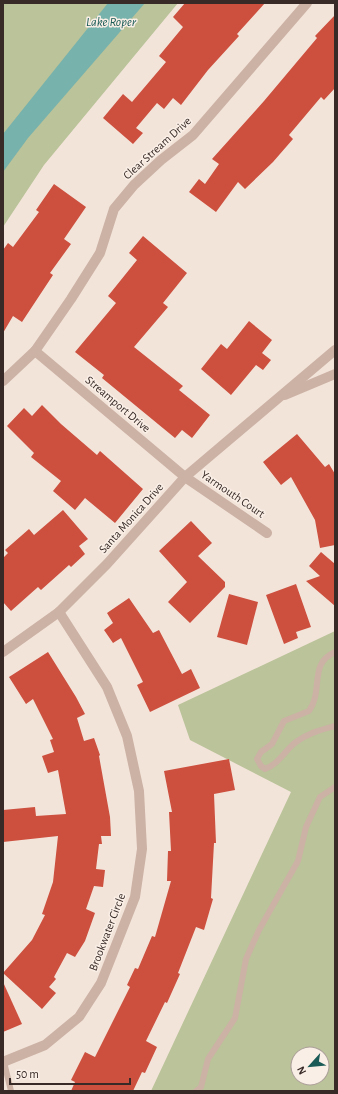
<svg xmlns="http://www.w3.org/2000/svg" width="338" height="1094" font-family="'Alegreya Sans',sans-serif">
  <rect width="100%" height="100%" fill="#f3e4da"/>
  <!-- green -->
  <g fill="#bac399" fill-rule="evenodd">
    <path d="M 3,3 L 178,3 L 44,165 L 3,227 Z"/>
    <path d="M 335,631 L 335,1091 L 151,1091 L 291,792 L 190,740 L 178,705 ZM 298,1054 L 322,1054 L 322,1078 L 298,1078 Z"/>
  </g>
  <!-- water -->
  <path fill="#77b2ad" d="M 108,3 L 145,3 L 28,138 L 3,172 L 3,134 Z"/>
  <!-- building -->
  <g fill="#cd4f3e">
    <path d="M 185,3 L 265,3 L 237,34 L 239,36 L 208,70 L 181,105 L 173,98 L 164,109 L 157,103 L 136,128 L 143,133 L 133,144 L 103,118 L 123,94 L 132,102 L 166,62 L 159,56 L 183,27 L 173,17 Z"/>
    <path d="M 335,15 L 335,88 L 324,100 L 321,97 L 289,135 L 293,139 L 273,162 L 245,189 L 238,182 L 216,212 L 189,192 L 199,179 L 205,184 L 219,164 L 212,159 L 264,101 L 317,38 L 315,36 Z"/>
    <path d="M 54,184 L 86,207 L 64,239 L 71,244 L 50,273 L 53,275 L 22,322 L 13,316 L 3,333 L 3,250 L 8,243 L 13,247 L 39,212 L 36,210 Z"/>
    <path d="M 143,236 L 187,273 L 163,303 L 168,307 L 134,347 L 183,386 L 179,390 L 210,415 L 192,438 L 182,430 L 175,438 L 102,378 L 104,375 L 75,352 L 116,303 L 108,296 L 137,260 L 129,253 Z"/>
    <path d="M 249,321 L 272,340 L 262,353 L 271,360 L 263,370 L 256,365 L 231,395 L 201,369 L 221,344 L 227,349 Z"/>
    <path d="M 42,405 L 61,424 L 97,455 L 100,451 L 143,489 L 115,523 L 85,498 L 75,510 L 53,491 L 61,481 L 31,457 L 34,453 L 7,426 L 24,408 L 32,416 Z"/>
    <path d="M 297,434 L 325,467 L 329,464 L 335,474 L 335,545 L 320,548 L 315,520 L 291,477 L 281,485 L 263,462 Z"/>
    <path d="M 63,510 L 88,539 L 79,546 L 85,554 L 71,567 L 69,565 L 41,590 L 38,587 L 11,611 L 3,602 L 3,558 L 8,553 L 5,550 L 29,529 L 34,535 Z"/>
    <path d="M 191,521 L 212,543 L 198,556 L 225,582 L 225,587 L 190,623 L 168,602 L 187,582 L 159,551 Z"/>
    <path d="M 321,552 L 335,564 L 335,606 L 306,581 L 320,576 L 309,566 Z"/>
    <path d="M 296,584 L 311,627 L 296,632 L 298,638 L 284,644 L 266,595 Z"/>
    <path d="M 229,594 L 258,602 L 247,645 L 217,637 Z"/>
    <path d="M 129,598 L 153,633 L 159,630 L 182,674 L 191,669 L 200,688 L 150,712 L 137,685 L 143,682 L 121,638 L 113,643 L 104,630 L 113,623 L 107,613 Z"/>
    <path d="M 48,652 L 76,697 L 85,714 L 77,718 L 84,741 L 94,738 L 100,755 L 99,756 L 110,817 L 111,836 L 101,836 L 102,844 L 99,844 L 96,869 L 105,870 L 103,887 L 94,886 L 86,909 L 95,913 L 85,941 L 75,957 L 67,953 L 54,977 L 56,979 L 49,987 L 56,993 L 42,1009 L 3,973 L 32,940 L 45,915 L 42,914 L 53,882 L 58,836 L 3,842 L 3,810 L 35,807 L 36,816 L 66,814 L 58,770 L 48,773 L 42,756 L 54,752 L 50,740 L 53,739 L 33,699 L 26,704 L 9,677 Z"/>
    <path d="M 229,759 L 235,790 L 214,794 L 216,843 L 214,843 L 211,898 L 213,899 L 204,930 L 196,927 L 178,973 L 180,974 L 167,1003 L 165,1002 L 146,1041 L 157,1047 L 145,1073 L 142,1072 L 133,1091 L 71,1091 L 75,1082 L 71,1080 L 85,1052 L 95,1057 L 130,987 L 127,985 L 135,968 L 138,969 L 152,936 L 155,937 L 171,881 L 167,881 L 168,851 L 171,851 L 169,812 L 172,812 L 164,771 Z"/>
    <path d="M 3,982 L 22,1024 L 3,1032 Z"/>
  </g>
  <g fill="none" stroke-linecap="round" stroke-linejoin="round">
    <!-- lane -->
    <g stroke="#ccb2a5" stroke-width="6">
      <path d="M 335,652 C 308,664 324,690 309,711 L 284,721 L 272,744 L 261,752 L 257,759 L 261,766 L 265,769 C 280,763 285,750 296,742 C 308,733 321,730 335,726"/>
      <path d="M 4,1062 L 11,1091"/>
      <path d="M 196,1091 L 201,1087 L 208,1059 L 235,1018 L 246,959 L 259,930 L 298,861 L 306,827 L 320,797 L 335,787"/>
    </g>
    <!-- street -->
    <g stroke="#ccb2a5" stroke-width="10">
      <path d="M 35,351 L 185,477 L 267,533"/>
      <path d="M 3,381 L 35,351 L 71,299 L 100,253 L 114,209 L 134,185 L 161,160 L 193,135 L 307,3"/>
      <path d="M 285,395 L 335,374"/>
      <path d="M 3,652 L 59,612 L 107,564 L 185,477 L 335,350"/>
      <path d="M 3,1062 L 45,1045 L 79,1017 L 101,983 L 135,897 L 142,849 L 139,791 L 127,736 L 107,687 L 59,612"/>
    </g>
  </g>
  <g text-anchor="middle" stroke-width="3" stroke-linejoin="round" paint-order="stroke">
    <!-- street labels -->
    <g font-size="12" fill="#372a27" stroke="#faefe6">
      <text transform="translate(157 148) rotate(-42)" y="4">Clear Stream Drive</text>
      <text transform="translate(118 404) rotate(40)" y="4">Streamport Drive</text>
      <text transform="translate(233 494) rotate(34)" y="4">Yarmouth Court</text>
      <text transform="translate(131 518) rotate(-48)" y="4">Santa Monica Drive</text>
      <text transform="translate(107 932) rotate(-69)" y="4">Brookwater Circle</text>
    </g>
    <!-- water labels -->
    <g font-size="13" font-style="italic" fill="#1a5b57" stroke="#faefe6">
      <text x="111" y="26">Lake Roper</text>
    </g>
  </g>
  <!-- border -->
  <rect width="338" height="1094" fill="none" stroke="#372a27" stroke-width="8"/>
  <!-- north arrow -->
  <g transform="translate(310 1066) rotate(243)"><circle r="19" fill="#faefe6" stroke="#aca09a"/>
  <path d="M0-3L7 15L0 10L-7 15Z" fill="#1a5b57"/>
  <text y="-6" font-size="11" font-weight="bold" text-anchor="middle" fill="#372a27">N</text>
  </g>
  <!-- scale -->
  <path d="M10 1078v6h120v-6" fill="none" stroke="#372a27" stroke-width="2"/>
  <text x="16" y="1078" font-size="12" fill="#372a27" stroke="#faefe6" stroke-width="3" paint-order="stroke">50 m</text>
</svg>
